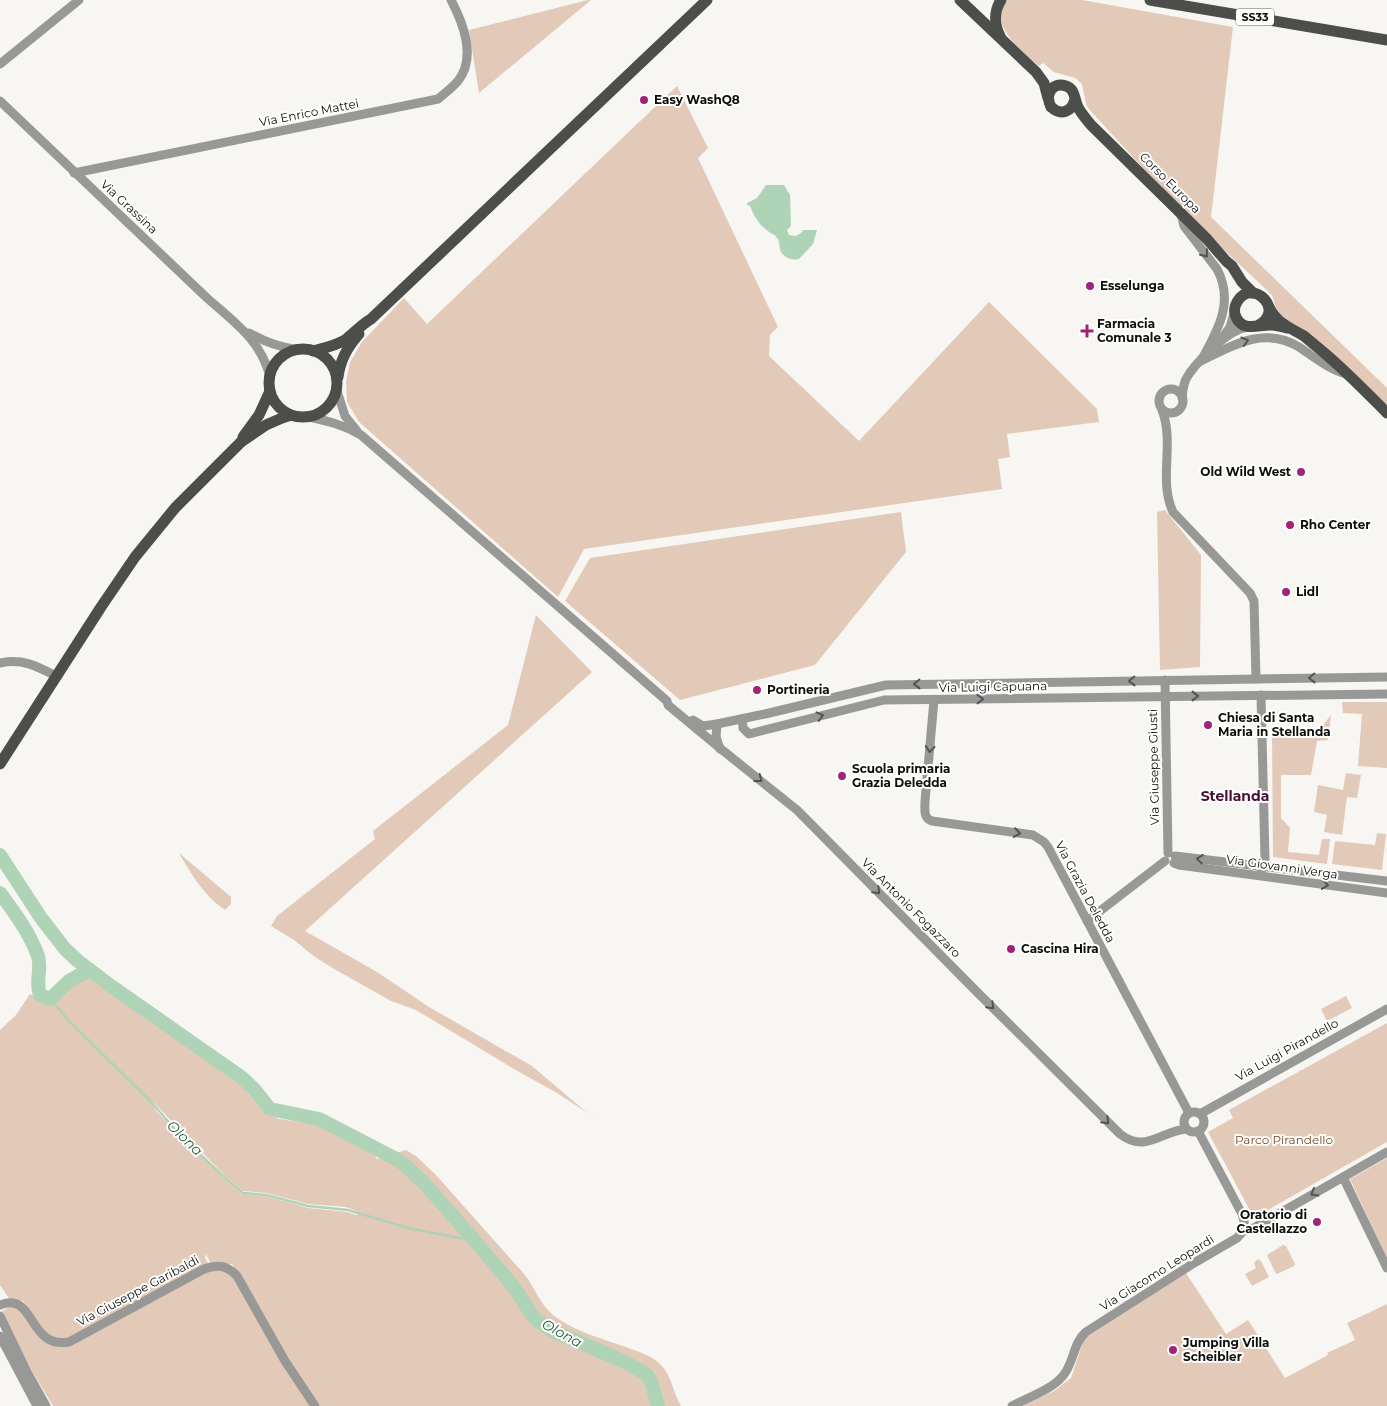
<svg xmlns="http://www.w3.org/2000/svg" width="1387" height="1406" font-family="Montserrat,sans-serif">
  <rect width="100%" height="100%" fill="#f7f6f2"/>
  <!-- green -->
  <g fill="#e3c9b8" fill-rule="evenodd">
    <path d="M 588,0 L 591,0 L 479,93 L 469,30 Z"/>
    <path d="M 1007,0 L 1082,0 L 1233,27 L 1211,217 L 1387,388 L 1387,407 L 1314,338 L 1297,326 L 1283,318 L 1276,308 L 1272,295 L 1221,247 L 1142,167 L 1088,108 L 1086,104 L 1082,84 L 1075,78 L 1054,72 L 1043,63 L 1039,66 C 1026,56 1002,35 1001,18 C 1000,12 1004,5 1007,0 Z"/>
    <path d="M 677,86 L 708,148 L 698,158 L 778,327 L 770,335 L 769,356 L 859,441 L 989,302 L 1097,409 L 1099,422 L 1007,434 L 1010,457 L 998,459 L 1002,489 L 584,549 L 558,597 L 359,422 L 347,402 L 346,382 L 350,362 L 362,342 L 404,298 L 427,324 Z"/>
    <path d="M 1165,510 L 1201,555 L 1200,667 L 1160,670 L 1157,512 Z"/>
    <path d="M 901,512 L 906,552 L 815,665 L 680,700 L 565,601 L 590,558 Z"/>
    <path d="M 536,615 L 592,672 L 305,931 L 377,972 L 429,1007 L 532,1066 L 598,1122 L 586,1112 L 557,1093 L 514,1069 L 416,1010 L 391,1001 L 336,970 L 315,957 L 294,940 L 271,926 L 277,916 L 375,839 L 373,831 L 508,725 Z"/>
    <path d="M 1342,702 L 1387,702 L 1387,768 L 1358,766 L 1362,714 L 1343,713 Z"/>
    <path d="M 1331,715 L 1328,740 L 1317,741 L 1311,775 L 1281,775 L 1281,818 L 1290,828 L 1288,852 L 1319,855 L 1322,839 L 1330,839 L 1327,864 L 1273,857 L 1272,731 L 1319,730 Z"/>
    <path d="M 1346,773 L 1361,775 L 1357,798 L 1347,797 L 1342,835 L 1324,832 L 1327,815 L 1314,812 L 1318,785 L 1343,790 Z"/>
    <path d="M 1377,833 L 1386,834 L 1382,870 L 1332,864 L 1335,841 L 1375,845 Z"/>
    <path d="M 179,853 L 231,897 L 231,904 L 225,910 C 204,896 191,874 179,853 Z"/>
    <path d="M 89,973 L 109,992 L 165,1029 L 199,1055 L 238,1083 L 250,1095 L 262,1110 L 279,1119 L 316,1124 L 375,1156 L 377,1159 L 406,1150 L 417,1157 L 436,1175 L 525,1275 C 536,1290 542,1309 560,1320 C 579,1332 602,1339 623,1346 C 636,1351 652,1355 661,1365 C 672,1376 673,1393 681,1406 L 662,1406 C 658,1392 656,1377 645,1366 L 554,1329 C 548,1324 540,1320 535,1314 C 522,1297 519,1279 498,1270 L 529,1318 L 535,1325 L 549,1335 L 596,1354 L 633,1371 L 642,1376 L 645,1381 L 653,1406 L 318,1406 L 283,1350 L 232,1264 L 211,1264 L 206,1254 L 205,1258 L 209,1265 L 70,1338 L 53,1338 L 42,1329 L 23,1301 L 10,1300 L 0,1285 L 0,1030 L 16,1015 L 30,994 L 46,1004 L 55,1000 L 68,986 ZM 151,1103 L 154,1103 L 227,1178 L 243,1191 L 267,1193 L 308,1204 L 346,1207 L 362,1213 L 356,1215 L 347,1212 L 308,1208 L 266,1196 L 242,1194 L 225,1180 L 157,1112 Z"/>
    <path d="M 1346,996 L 1352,1008 L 1327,1021 L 1321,1009 Z"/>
    <path d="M 1387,1023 L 1387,1142 L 1254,1218 L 1208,1132 L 1233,1118 L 1229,1110 Z"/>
    <path d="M 1387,1158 L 1387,1258 L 1350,1179 Z"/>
    <path d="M 1283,1245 L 1286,1246 L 1295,1264 L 1294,1266 L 1277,1274 L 1275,1272 L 1267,1255 Z"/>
    <path d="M 1258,1259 L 1261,1261 L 1269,1277 L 1252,1286 L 1245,1274 L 1256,1268 L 1254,1263 Z"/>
    <path d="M 223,1269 L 236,1280 L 313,1406 L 53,1406 L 28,1364 L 2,1311 L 10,1307 L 17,1307 L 62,1346 L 208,1271 Z"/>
    <path d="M 1186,1273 L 1226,1334 L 1248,1320 L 1285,1378 L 1328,1355 L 1327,1353 L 1355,1340 L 1347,1323 L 1387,1304 L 1387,1406 L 1023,1406 L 1054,1391 L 1071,1378 L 1084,1339 Z"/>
  </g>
  <!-- water -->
  <path fill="#aed3b7" d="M 766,185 L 784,185 L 790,195 L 791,226 L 787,230 L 789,235 L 796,236 L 801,233 L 803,230 L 817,230 L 813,244 L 799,259 C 791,261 782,257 780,249 C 779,245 780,241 777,238 C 775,234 771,234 768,231 C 759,225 754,216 750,206 L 747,205 L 747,203 L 757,198 Z"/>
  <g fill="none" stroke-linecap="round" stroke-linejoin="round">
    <!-- stream -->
    <path stroke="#aed3b7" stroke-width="2.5" d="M 50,999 L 55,1004 L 68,1020 L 151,1102 L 181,1136 L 226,1179 L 243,1193 L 267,1195 L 308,1206 L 348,1210 L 408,1228 L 475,1241"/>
    <!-- river -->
    <g stroke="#aed3b7" stroke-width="14">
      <path d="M 0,855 L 41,918 L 65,949 L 78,961 L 111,986 L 241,1077 L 254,1089 L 270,1109 L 319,1119 L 400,1161 L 424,1183 L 475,1241 L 514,1287 L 532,1315 L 538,1321 L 551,1330 L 625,1362 L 646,1374 L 651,1381 L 658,1406"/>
      <path d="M 0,893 C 14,912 30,933 38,956 C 42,969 35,982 40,995 L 50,999 L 69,981 L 89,970"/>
    </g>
    <!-- minor -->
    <g stroke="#989997" stroke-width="9">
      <path d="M 0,64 L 79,0"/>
      <path d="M 0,101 L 207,298 C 234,322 261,340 270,377"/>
      <path d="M 74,173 L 438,99 C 445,93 452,88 458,81 C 477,57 463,23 451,0"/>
      <path d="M 1181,214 L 1184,226 L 1217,269 C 1235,303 1217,331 1201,361"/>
      <path d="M 249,333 C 267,343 278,346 298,350"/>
      <path d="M 1223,337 L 1230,327 L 1235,310"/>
      <path d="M 1201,361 C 1233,345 1264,326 1299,347 C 1314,357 1328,369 1346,374"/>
      <circle cx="1171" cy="401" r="12"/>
      <path d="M 337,391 L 345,416 L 357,431"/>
      <path d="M 1182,398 C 1183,391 1183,385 1186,379 C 1194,364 1223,336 1238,330 C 1242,328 1245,328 1250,327"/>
      <path d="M 1162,410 C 1175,443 1158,480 1173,512 L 1250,593 L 1254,601 L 1256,679"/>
      <path d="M 309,417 C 328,421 344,425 361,435 L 667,701 L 668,705 L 721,749 L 797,810 L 979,994 L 1120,1134 C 1146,1154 1161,1131 1186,1129"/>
      <path d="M 0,663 C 22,658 37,666 56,676"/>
      <path d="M 1165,680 L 1168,853"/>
      <path d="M 934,700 L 925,801 C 925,810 923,818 932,821 L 1033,835 L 1044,842 L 1048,847 L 1189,1113"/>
      <path d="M 742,719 L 743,728 L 749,734 L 884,700 L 1387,694"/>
      <path d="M 693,720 L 703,726 L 717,724 L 765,714 L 886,685 L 1387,677"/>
      <path d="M 717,724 L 716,737 L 720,749"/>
      <path d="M 1175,856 L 1387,881"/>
      <path d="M 1174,863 L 1179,865 L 1387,893"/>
      <path d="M 1261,872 L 1265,859 L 1261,695"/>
      <path d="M 1087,921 L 1165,861"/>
      <circle cx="1194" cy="1122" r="10"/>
      <path d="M 1200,1114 L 1387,1009"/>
      <path d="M 1343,1177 L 1387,1268"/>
      <path d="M 1244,1230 L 1252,1229 L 1387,1152"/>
      <path d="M 0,1305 C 36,1291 27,1349 69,1342 L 204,1269 C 217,1264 227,1265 237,1276 L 285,1361 L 315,1406"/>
      <path d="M 0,1316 L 26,1370 L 46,1406"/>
      <path d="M 0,1336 L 37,1406"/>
      <path d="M 1012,1406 C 1027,1398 1056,1388 1065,1373 C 1074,1360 1074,1342 1086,1332 L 1194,1263 L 1237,1238 L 1244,1230 L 1244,1221 L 1242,1214 L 1198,1131"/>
    </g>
    <!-- major -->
    <g stroke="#4c4e4b" stroke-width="11">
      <path d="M 960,0 L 1036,72 L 1044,83 L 1048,98"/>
      <path d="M 1150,0 L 1387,40"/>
      <path d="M 1000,36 C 994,24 994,11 1001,0"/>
      <path d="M 1075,99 C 1072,112 1061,116 1051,107 C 1045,96 1051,81 1066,86 C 1076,89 1074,101 1079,109 C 1082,114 1086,119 1091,125 L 1207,239 L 1226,261 L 1232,266 L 1242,282 L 1253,293"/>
      <path d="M 1269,307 C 1276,323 1291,328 1304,336 C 1310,341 1316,346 1322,351 C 1345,370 1366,392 1387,413"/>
      <path d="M 1257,326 C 1288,311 1251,276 1237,302 C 1234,307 1234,313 1236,317 C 1243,333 1259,324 1272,325 C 1277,325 1282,327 1287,328"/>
      <circle cx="303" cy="383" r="34"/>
      <path d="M 313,351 C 324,348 335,346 345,340 C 354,333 361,325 371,319 L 707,0"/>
      <path d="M 338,377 C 340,361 348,346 359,334"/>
      <path d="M 243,437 L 259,415 L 270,391"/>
      <path d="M 0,764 L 101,607 L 135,557 L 175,508 L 241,442 L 266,425 L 282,418 L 291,415"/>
    </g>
  </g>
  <!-- one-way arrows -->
  <defs><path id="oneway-chevron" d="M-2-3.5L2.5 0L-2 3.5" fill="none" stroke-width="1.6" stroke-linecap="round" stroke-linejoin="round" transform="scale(1.25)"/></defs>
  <g stroke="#525352">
    <use href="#oneway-chevron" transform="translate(1205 254) rotate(52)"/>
    <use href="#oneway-chevron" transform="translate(1245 341) rotate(-16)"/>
    <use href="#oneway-chevron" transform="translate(1312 678) rotate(179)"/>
    <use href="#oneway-chevron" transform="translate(1132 681) rotate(179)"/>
    <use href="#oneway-chevron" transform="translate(917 684) rotate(179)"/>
    <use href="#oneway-chevron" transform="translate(1195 696)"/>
    <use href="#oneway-chevron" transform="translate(980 699) rotate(-1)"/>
    <use href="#oneway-chevron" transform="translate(820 716) rotate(-14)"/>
    <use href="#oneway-chevron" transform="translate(930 749) rotate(95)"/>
    <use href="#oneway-chevron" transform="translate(759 779) rotate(38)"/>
    <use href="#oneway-chevron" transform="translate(1017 833) rotate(9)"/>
    <use href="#oneway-chevron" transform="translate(1200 859) rotate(-173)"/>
    <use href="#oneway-chevron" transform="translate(1325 885) rotate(8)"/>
    <use href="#oneway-chevron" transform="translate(877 891) rotate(45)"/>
    <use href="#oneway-chevron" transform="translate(991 1006) rotate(45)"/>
    <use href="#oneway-chevron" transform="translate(1106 1121) rotate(45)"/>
    <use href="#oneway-chevron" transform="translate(1314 1193) rotate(150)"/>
  </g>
  <!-- markers -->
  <g fill="#a02378" stroke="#fffffe" stroke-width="2">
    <circle cx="644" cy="100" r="5"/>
    <circle cx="1090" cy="286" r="5"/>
    <path d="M1084.5 323.5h5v5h5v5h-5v5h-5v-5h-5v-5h5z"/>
    <circle cx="1301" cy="472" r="5"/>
    <circle cx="1290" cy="525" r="5"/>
    <circle cx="1286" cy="592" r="5"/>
    <circle cx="757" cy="690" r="5"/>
    <circle cx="1208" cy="725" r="5"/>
    <circle cx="842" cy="776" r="5"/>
    <circle cx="1011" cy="949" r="5"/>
    <circle cx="1317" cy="1222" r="5"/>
    <circle cx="1173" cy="1350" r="5"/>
  </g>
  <g text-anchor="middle" stroke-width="4" stroke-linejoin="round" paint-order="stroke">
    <!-- shield labels -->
    <rect fill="#fffffe" stroke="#565655" stroke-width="1" x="1236" y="8.5" width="38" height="17" rx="4"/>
    <g font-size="11" font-weight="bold" fill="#0d0d0c">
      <text x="1255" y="21">SS33</text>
    </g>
    <!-- poi labels -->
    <g font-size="12" font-weight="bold" fill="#0d0d0c" stroke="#fffffe" text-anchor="start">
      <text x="654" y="104">Easy WashQ8</text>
      <text x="1100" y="290">Esselunga</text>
      <text x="1097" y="328">Farmacia<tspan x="1097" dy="14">Comunale 3</tspan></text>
      <text x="1291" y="476" text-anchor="end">Old Wild West</text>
      <text x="1300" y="529">Rho Center</text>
      <text x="1296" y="596">Lidl</text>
      <text x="767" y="694">Portineria</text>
      <text x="1218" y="722">Chiesa di Santa<tspan x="1218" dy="14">Maria in Stellanda</tspan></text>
      <text x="852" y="773">Scuola primaria<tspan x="852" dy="14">Grazia Deledda</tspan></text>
      <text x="1021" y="953">Cascina Hira</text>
      <text x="1307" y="1219" text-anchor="end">Oratorio di<tspan x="1307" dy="14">Castellazzo</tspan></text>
      <text x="1183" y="1347">Jumping Villa<tspan x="1183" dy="14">Scheibler</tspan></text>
    </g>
    <!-- street labels -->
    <g font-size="12" fill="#0d0d0c" stroke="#fffffe">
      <text transform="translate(309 113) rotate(-11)" y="4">Via Enrico Mattei</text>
      <text transform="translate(1170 183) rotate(45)" y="4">Corso Europa</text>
      <text transform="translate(129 207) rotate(43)" y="4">Via Grassina</text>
      <text transform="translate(993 687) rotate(-1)" y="4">Via Luigi Capuana</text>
      <text transform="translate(1154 767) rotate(-91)" y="4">Via Giuseppe Giusti</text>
      <text transform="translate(1282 867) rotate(8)" y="4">Via Giovanni Verga</text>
      <text transform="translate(1085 892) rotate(62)" y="4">Via Grazia Deledda</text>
      <text transform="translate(911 908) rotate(45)" y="4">Via Antonio Fogazzaro</text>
      <text transform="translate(1287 1050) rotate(-29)" y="4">Via Luigi Pirandello</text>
      <text transform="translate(1157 1273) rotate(-32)" y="4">Via Giacomo Leopardi</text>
      <text transform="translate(138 1291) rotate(-28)" y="4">Via Giuseppe Garibaldi</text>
    </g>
    <!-- park labels -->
    <g font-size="12" fill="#784721" stroke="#fffffe">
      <text x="1284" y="1144">Parco Pirandello</text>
    </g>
    <!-- neighbourhood labels -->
    <g font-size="14" font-weight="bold" fill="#490e35" stroke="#fffffe">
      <text x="1235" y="801">Stellanda</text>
    </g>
    <!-- water labels -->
    <g font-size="14" font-style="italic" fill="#255d38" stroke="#fffffe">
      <text transform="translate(185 1138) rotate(44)" y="5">Olona</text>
      <text transform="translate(562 1333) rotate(29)" y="5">Olona</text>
    </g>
  </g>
</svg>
